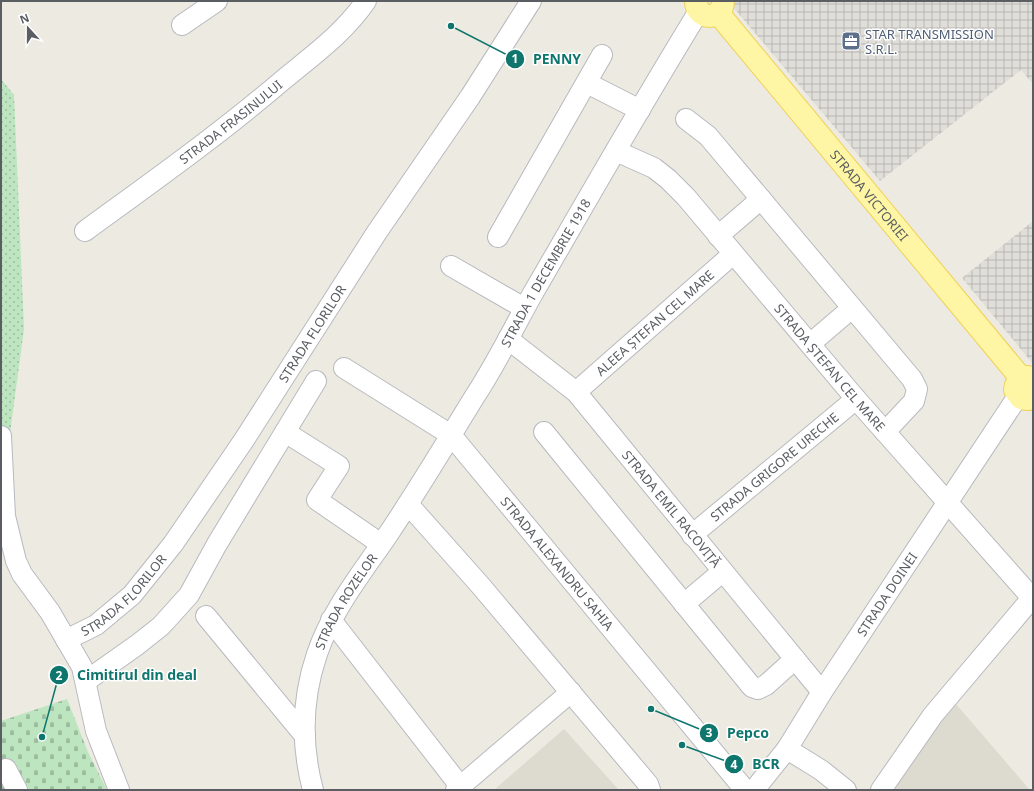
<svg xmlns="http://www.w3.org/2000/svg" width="1034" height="791" font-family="'Noto Sans',sans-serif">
  <defs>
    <pattern id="industrial-grid" width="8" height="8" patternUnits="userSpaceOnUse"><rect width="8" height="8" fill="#e0ded9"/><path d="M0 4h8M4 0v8" fill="none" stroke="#b9b7b3"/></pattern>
    <pattern id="grass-dots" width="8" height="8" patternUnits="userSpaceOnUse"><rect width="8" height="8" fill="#bde5c0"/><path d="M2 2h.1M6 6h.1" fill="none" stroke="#9dbd9f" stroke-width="1.8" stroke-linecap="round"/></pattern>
    <pattern id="cemetery-stones" width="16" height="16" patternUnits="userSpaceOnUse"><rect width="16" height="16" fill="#bde5c0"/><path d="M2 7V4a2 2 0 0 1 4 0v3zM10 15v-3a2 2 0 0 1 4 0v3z" fill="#9dbd9f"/></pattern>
  </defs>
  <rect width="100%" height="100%" fill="#edebe1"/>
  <!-- industrial -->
  <g fill="url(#industrial-grid)">
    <path d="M 728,1 L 1033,1 L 1033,84 L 1021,70 L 880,181 Z"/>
    <path d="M 1033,221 L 1033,364 L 962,278 Z"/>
  </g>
  <!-- education -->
  <g fill="#dddacf">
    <path d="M 956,704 L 1030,790 L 884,790 Z"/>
    <path d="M 564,729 L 619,790 L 494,790 Z"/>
  </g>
  <!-- grass -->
  <path fill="url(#grass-dots)" d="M 1,79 L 14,95 L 24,329 L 10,433 L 1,467 Z"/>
  <!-- cemetery -->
  <path fill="url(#cemetery-stones)" d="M 67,699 L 88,752 L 107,790 L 1,790 L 1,721 Z"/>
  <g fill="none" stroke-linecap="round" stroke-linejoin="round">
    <!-- minor casing -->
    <g stroke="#b7b9be" stroke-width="22">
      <g id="minor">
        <path d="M 182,25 L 217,1"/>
        <path d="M 587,83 L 640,110"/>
        <path d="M 686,119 L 708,136 L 912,379 L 917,389 L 914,401 L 885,432"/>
        <path id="s1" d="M 616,151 L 654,168 L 668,179 L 686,197 L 856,399 L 1033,599"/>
        <path id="s2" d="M 85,231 C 152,182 220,134 283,80 C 313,55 343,34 366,1"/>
        <path d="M 718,236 L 761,199"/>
        <path d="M 498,237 L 602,55"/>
        <path d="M 451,266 L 524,308"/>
        <path id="s3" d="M 508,339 L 576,392 L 822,692"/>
        <path d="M 810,344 L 852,308"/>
        <path id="s4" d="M 344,368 L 451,435 L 745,790"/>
        <path id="s5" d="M 576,392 L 733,254"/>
        <path d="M 285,432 L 339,466 L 317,500 L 381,544"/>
        <path d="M 544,432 L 752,687 L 758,689 L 766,685 L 795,659"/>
        <path d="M 1,436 L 5,516 L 16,561 L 22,574 L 50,612 L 82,667 L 96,731 L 119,790"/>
        <path d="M 408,504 L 480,585 L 648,784 L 650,790"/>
        <path id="s6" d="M 692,535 L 856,399"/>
        <path d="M 684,604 L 722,572"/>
        <path d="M 206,616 L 305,736"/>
        <path d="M 331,620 L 460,786"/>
        <path id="s7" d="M 66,640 L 96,625 L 132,595 L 173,544 L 244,440 L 377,232 L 470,97 L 531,1"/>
        <path d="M 86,681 L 137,645 L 161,626 L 189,595 L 217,544 L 316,381"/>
        <path d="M 787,749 L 821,770 L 846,790"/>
        <path d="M 6,769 L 17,790"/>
        <path id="s8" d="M 313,790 C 301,745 302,698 317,654 C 332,610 361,574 387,536 C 418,490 446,443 475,396 C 496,364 513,329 532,295 C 587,200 641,105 699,11"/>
        <path d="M 456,790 L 571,692"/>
        <path id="s9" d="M 754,790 L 787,749 L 822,692 L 1018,396"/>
        <path d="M 881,790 L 933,715 L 1032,598"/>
      </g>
    </g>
    <!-- major casing -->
    <g stroke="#f0d057" stroke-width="24">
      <g id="major">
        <path d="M 696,1 C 696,21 723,21 723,1"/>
        <path id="s10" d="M 718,13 L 1021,378"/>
        <path d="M 1033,379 C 1024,374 1016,379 1015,390 L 1021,398 L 1028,399 L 1033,397"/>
      </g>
    </g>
    <!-- minor -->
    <use href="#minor" stroke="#fff" stroke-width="20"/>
    <!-- major -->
    <use href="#major" stroke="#fef6a5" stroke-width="22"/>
  </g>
  <!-- icons -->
  <defs>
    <g id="office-square" transform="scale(1)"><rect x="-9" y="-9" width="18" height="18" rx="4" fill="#5c6f8a" stroke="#fff"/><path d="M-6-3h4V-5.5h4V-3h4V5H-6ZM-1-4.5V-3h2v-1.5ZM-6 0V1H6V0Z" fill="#fff"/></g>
  </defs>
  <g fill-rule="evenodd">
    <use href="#office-square" x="851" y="41"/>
  </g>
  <g text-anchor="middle" stroke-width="3" stroke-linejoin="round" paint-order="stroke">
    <!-- service labels -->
    <g font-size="13" fill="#4e5e75" stroke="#fff" text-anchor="start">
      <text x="865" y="39">STAR TRANSMISSION<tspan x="865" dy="15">S.R.L.</tspan></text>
    </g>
    <!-- street labels -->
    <g font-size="13" fill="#5a5d62" stroke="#fff">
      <text dy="5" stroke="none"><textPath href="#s2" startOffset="182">STRADA FRASINULUI</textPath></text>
      <text dy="5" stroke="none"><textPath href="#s10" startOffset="237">STRADA VICTORIEI</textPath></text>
      <text dy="5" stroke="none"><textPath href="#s8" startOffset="583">STRADA 1 DECEMBRIE 1918</textPath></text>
      <text dy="5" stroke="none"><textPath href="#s5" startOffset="105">ALEEA ȘTEFAN CEL MARE</textPath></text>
      <text dy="5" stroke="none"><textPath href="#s7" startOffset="398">STRADA FLORILOR</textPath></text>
      <text dy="5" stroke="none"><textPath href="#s1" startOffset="308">STRADA ȘTEFAN CEL MARE</textPath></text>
      <text dy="5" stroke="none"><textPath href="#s6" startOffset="107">STRADA GRIGORE URECHE</textPath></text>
      <text dy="5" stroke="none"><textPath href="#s3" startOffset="237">STRADA EMIL RACOVIȚĂ</textPath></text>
      <text dy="5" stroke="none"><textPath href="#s4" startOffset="293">STRADA ALEXANDRU SAHIA</textPath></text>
      <text dy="5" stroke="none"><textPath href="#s7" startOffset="74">STRADA FLORILOR</textPath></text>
      <text dy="5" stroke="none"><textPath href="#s9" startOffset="237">STRADA DOINEI</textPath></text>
      <text dy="5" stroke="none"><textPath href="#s8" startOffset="198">STRADA ROZELOR</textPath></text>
    </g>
  </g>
  <!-- callouts -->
  <path fill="none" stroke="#0f766e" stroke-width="1.5" d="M451 26L515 59M42 737L59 675M651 709L709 733M682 745L734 764"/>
  <g fill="#0f766e" stroke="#fff" stroke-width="1.5">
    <circle cx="451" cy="26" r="4"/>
    <circle cx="42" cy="737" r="4"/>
    <circle cx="651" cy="709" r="4"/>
    <circle cx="682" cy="745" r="4"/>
    <circle cx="515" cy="59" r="10"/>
    <circle cx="59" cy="675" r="10"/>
    <circle cx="709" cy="733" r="10"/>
    <circle cx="734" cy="764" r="10"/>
  </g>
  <g font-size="12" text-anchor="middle" font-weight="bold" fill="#fff">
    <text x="515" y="63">1</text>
    <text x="59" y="680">2</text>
    <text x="709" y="737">3</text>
    <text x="734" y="769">4</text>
  </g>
  <g font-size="14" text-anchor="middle" font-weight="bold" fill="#0f766e" stroke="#fff" stroke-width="3" stroke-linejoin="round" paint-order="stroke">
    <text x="557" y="64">PENNY</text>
    <text x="137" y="680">Cimitirul din deal</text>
    <text x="748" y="738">Pepco</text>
    <text x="766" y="769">BCR</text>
  </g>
  <!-- border -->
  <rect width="1034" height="791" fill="none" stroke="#5a5d62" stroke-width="4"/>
  <!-- north arrow -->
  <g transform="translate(28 28) rotate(339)" stroke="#ffffff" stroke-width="3" paint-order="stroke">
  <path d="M0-3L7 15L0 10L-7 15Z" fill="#5a5d62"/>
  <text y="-6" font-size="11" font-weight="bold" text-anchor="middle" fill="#5a5d62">N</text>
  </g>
</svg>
